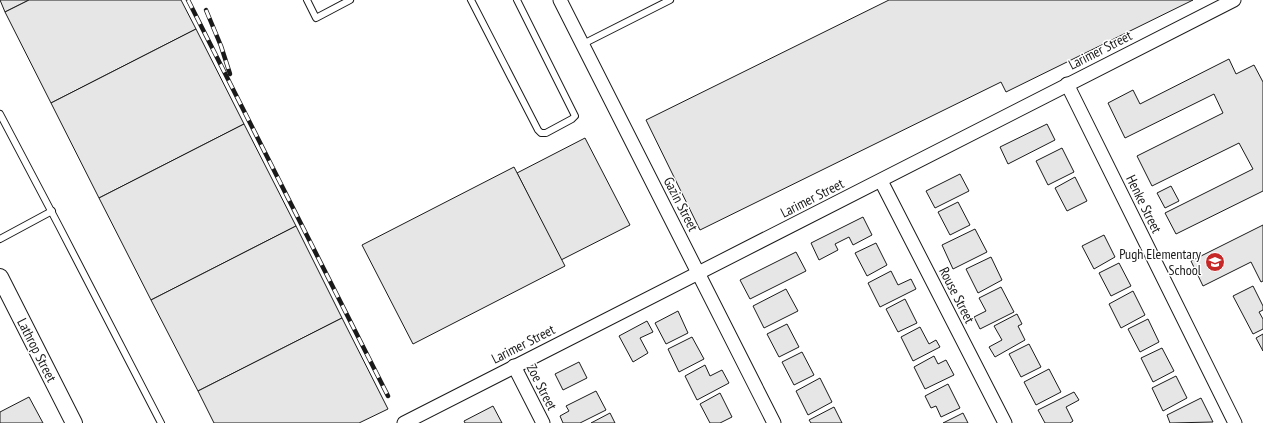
<svg xmlns="http://www.w3.org/2000/svg" width="1263" height="423" font-family="'PT Sans Narrow',sans-serif">
  <rect width="100%" height="100%" fill="#fff"/>
  <!-- building -->
  <g fill="#e6e6e6" stroke="#1a1a1a">
    <path d="M 0,0 L 29,0 L 5,12 Z"/>
    <path d="M 29,0 L 181,0 L 196,29 L 51,103 L 5,12 Z"/>
    <path d="M 889,0 L 1193,0 L 1006,92 L 1001,82 L 700,230 L 646,120 Z"/>
    <path d="M 196,29 L 244,124 L 99,198 L 51,103 Z"/>
    <path d="M 1229,59 L 1236,74 L 1254,65 L 1263,82 L 1263,191 L 1176,234 L 1165,213 L 1253,169 L 1239,143 L 1152,186 L 1137,156 L 1223,113 L 1214,94 L 1125,138 L 1108,103 L 1133,90 L 1140,104 Z"/>
    <path d="M 244,124 L 296,226 L 151,300 L 99,198 Z"/>
    <path d="M 1047,124 L 1055,140 L 1008,164 L 1000,147 Z"/>
    <path d="M 585,138 L 630,225 L 561,260 L 517,173 Z"/>
    <path d="M 1062,148 L 1074,172 L 1048,185 L 1036,161 Z"/>
    <path d="M 514,167 L 565,266 L 413,344 L 362,245 Z"/>
    <path d="M 960,174 L 969,191 L 935,208 L 926,191 Z"/>
    <path d="M 1075,177 L 1087,201 L 1067,211 L 1055,188 Z"/>
    <path d="M 1171,186 L 1179,201 L 1165,208 L 1157,193 Z"/>
    <path d="M 958,202 L 970,225 L 950,235 L 938,212 Z"/>
    <path d="M 863,217 L 872,235 L 853,245 L 849,237 L 835,244 L 838,250 L 819,260 L 811,243 Z"/>
    <path d="M 1263,225 L 1263,281 L 1261,282 L 1251,262 L 1203,286 L 1191,261 Z"/>
    <path d="M 296,226 L 342,318 L 198,391 L 151,300 Z"/>
    <path d="M 975,229 L 987,252 L 953,269 L 942,245 Z"/>
    <path d="M 1104,235 L 1115,257 L 1094,269 L 1082,246 Z"/>
    <path d="M 876,243 L 887,265 L 867,276 L 855,253 Z"/>
    <path d="M 796,252 L 806,271 L 750,299 L 740,280 Z"/>
    <path d="M 991,257 L 1002,280 L 978,293 L 966,269 Z"/>
    <path d="M 1119,263 L 1131,286 L 1111,296 L 1099,273 Z"/>
    <path d="M 891,271 L 898,285 L 911,279 L 916,289 L 880,307 L 868,283 Z"/>
    <path d="M 1253,286 L 1263,306 L 1263,310 L 1259,312 L 1263,319 L 1263,329 L 1253,334 L 1233,296 Z"/>
    <path d="M 1001,287 L 1014,312 L 980,329 L 974,317 L 986,311 L 979,298 Z"/>
    <path d="M 786,289 L 798,311 L 764,328 L 753,306 Z"/>
    <path d="M 1133,291 L 1145,315 L 1121,328 L 1109,304 Z"/>
    <path d="M 905,299 L 917,323 L 898,332 L 886,309 Z"/>
    <path d="M 678,311 L 688,333 L 666,344 L 655,323 Z"/>
    <path d="M 1017,314 L 1022,324 L 1018,326 L 1025,340 L 995,357 L 989,347 L 1002,340 L 994,326 Z"/>
    <path d="M 342,318 L 388,409 L 359,423 L 214,423 L 198,391 Z"/>
    <path d="M 1148,319 L 1159,342 L 1140,352 L 1128,329 Z"/>
    <path d="M 647,321 L 653,332 L 640,338 L 648,353 L 633,362 L 619,336 Z"/>
    <path d="M 787,324 L 799,347 L 779,357 L 767,334 Z"/>
    <path d="M 920,327 L 929,344 L 936,340 L 940,347 L 913,361 L 901,337 Z"/>
    <path d="M 1263,334 L 1263,351 L 1256,338 Z"/>
    <path d="M 692,337 L 704,359 L 679,372 L 668,349 Z"/>
    <path d="M 1029,344 L 1041,367 L 1021,377 L 1009,354 Z"/>
    <path d="M 1162,348 L 1174,371 L 1153,382 L 1141,358 Z"/>
    <path d="M 802,352 L 814,375 L 794,385 L 782,362 Z"/>
    <path d="M 934,356 L 938,364 L 946,360 L 954,375 L 925,389 L 914,367 Z"/>
    <path d="M 579,362 L 587,378 L 563,390 L 555,374 Z"/>
    <path d="M 705,365 L 710,376 L 722,370 L 729,383 L 697,400 L 685,376 Z"/>
    <path d="M 1049,369 L 1061,392 L 1036,405 L 1024,382 Z"/>
    <path d="M 1176,376 L 1187,398 L 1163,411 L 1152,388 Z"/>
    <path d="M 820,378 L 832,402 L 808,415 L 796,391 Z"/>
    <path d="M 948,384 L 960,408 L 941,417 L 936,406 L 931,408 L 925,396 Z"/>
    <path d="M 596,391 L 606,410 L 580,423 L 563,423 L 560,416 L 569,411 L 566,406 Z"/>
    <path d="M 1074,392 L 1079,400 L 1066,407 L 1073,421 L 1070,423 L 1045,423 L 1038,410 Z"/>
    <path d="M 720,393 L 732,417 L 720,423 L 710,423 L 700,404 Z"/>
    <path d="M 29,397 L 43,423 L 0,423 L 0,412 Z"/>
    <path d="M 1201,398 L 1213,422 L 1170,423 L 1167,415 Z"/>
    <path d="M 493,406 L 502,423 L 465,423 L 464,421 Z"/>
    <path d="M 834,407 L 842,423 L 811,423 L 809,420 Z"/>
    <path d="M 610,413 L 615,423 L 591,423 Z"/>
    <path d="M 963,413 L 968,423 L 943,423 Z"/>
  </g>
  <g fill="none" stroke-linecap="round" stroke-linejoin="round">
    <!-- service casing -->
    <g stroke="#1a1a1a" stroke-width="8">
      <g id="service">
        <path d="M 307,0 L 316,18 L 350,0"/>
        <path d="M 471,0 L 538,130 L 541,133 L 546,133 L 572,119 L 575,116 L 517,0"/>
        <path d="M 583,44 L 670,0"/>
        <path d="M 0,114 L 59,226 L 161,423"/>
        <path d="M 0,239 L 52,211"/>
      </g>
    </g>
    <!-- minor casing -->
    <g stroke="#1a1a1a" stroke-width="15">
      <g id="minor">
        <path d="M 560,0 L 774,423"/>
        <path d="M 1067,84 L 1235,423"/>
        <path d="M 881,181 L 1005,423"/>
        <path d="M 514,366 L 543,423"/>
        <path d="M 404,423 L 1234,0"/>
      </g>
    </g>
    <!-- tertiary casing -->
    <g stroke="#1a1a1a" stroke-width="18">
      <path id="tertiary" d="M 0,277 L 74,423"/>
    </g>
    <!-- service -->
    <use href="#service" stroke="#fff" stroke-width="6"/>
    <!-- minor -->
    <use href="#minor" stroke="#fff" stroke-width="13"/>
    <!-- tertiary -->
    <use href="#tertiary" stroke="#fff" stroke-width="16"/>
    <!-- rail casing -->
    <g stroke="#1a1a1a" stroke-width="4.5">
      <g id="rail">
        <path d="M 188,0 L 388,396"/>
        <path d="M 206,10 L 221,46 L 230,74"/>
      </g>
    </g>
    <!-- rail -->
    <use href="#rail" stroke="#fff" stroke-width="3" stroke-dasharray="9" stroke-linecap="butt"/>
  </g>
  <!-- icons -->
  <defs>
    <g id="school-disc" transform="scale(1)"><circle r="9.5" fill="#c62828" stroke="#fff"/><path d="M0-5L7-2L0 1L-7-2ZM-4 1L0 2.5L4 1V4Q0 6-4 4Z" fill="#fff"/></g>
  </defs>
  <g fill-rule="evenodd">
    <use href="#school-disc" x="1215" y="262"/>
  </g>
  <g text-anchor="middle" stroke-width="3" stroke-linejoin="round" paint-order="stroke">
    <!-- street labels -->
    <g font-size="14" fill="#1a1a1a" stroke="#fff">
      <text transform="translate(1100 50) rotate(-27)" y="5">Larimer Street</text>
      <text transform="translate(812 198) rotate(-27)" y="5">Larimer Street</text>
      <text transform="translate(681 204) rotate(63)" y="5">Gazin Street</text>
      <text transform="translate(1144 204) rotate(64)" y="5">Henke Street</text>
      <text transform="translate(957 295) rotate(63)" y="5">Rouse Street</text>
      <text transform="translate(523 344) rotate(-27)" y="5">Larimer Street</text>
      <text transform="translate(37 350) rotate(63)" y="5">Lathrop Street</text>
      <text transform="translate(542 387) rotate(63)" y="5">Zoe Street</text>
    </g>
    <!-- poi labels -->
    <g font-size="14" fill="#1a1a1a" stroke="#fff" text-anchor="end">
      <text x="1201" y="259">Pugh Elementary<tspan x="1201" dy="16">School</tspan></text>
    </g>
  </g>
</svg>
